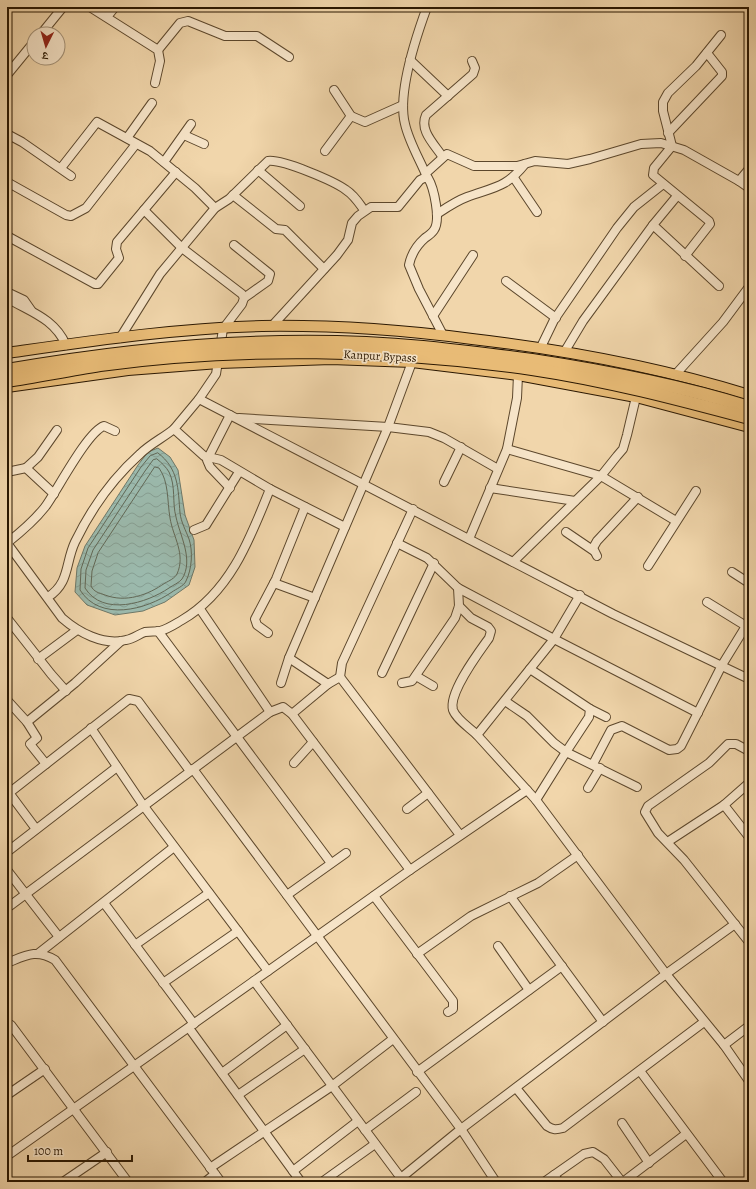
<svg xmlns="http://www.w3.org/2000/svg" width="756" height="1189" font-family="Alegreya,'Noto Serif Devanagari',serif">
  <defs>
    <pattern id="water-waves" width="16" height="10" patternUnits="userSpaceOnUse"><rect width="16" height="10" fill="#9bb9ac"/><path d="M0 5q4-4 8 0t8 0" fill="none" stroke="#869e92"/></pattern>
  </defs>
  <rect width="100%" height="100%" fill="#f1d6ab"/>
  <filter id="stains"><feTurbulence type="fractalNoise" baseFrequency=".005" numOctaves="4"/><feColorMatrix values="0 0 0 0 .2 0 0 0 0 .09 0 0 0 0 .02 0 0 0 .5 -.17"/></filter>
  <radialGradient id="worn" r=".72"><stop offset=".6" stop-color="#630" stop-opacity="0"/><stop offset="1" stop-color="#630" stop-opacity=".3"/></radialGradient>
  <!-- water -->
  <path fill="url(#water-waves)" stroke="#6e7868" d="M 158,448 L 170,457 L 178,470 L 185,515 L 194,540 L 195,567 L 189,585 L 165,602 L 143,611 L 115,615 L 87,605 L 75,592 L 77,568 L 85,546 L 138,465 L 148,452 Z"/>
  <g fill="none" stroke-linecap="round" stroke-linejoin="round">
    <!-- shore -->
    <g stroke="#626856" stroke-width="1">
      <path d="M 158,453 C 179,469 178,489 180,513 C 181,522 186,531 189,539 C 193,551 192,569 186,581 C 184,586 176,589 172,592 C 146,610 100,622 80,590 L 81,569 L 88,548 L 141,467 L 150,456 Z"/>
      <path d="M 157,459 C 162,463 166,467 169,472 C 176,486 172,503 176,517 C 180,536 194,560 182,579 C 179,583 173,585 169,588 C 147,603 103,617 85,588 L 86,570 L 93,550 L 145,471 L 153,460 Z"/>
      <path d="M 155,467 L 159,468 C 169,482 167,500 170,518 C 173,537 186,554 177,574 C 175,578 169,581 165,583 C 148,595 126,603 105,595 C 99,593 94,592 91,586 L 92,571 L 98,553 Z"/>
    </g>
    <!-- minor casing -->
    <g stroke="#5c472c" stroke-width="10">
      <g id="minor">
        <path d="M 90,7 L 158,50 L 160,61 L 155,83"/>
        <path d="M 427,7 C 416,37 397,93 405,124 C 409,142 420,160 427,177"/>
        <path d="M 7,9 L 9,7"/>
        <path d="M 107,17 L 115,7"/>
        <path d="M 41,34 L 63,7"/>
        <path d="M 158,50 L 180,23 L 188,21 L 225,36 L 257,36 L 289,57"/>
        <path d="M 410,60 L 448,96"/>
        <path d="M 7,75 L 34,42"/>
        <path d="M 334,90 L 351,116 L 365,122 L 403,105"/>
        <path d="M 668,133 L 722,76 L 722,72 L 707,53"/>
        <path d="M 7,134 L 22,142 L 71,176"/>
        <path d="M 184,135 L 204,144"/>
        <path d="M 127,138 L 152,103"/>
        <path d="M 325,151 L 351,116"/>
        <path d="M 442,156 C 434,144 419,130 426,115 L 473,74 L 475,68 L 472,61"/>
        <path d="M 164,162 L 191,124"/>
        <path d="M 61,168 L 97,122 L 150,151 L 195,188 L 215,208"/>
        <path d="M 749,169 L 739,181 L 749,188"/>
        <path d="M 258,170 L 300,206"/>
        <path d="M 426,173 L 447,154 L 474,166 L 517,166 L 535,161 L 568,164 L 590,159 L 641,144 L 661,143 L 684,150 L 739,181"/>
        <path d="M 514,178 L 537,212"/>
        <path d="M 7,182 L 66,215 L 71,216 L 86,208 L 136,144"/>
        <path d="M 233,195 L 276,229 L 285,230 L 324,269"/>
        <path d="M 144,210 L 182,248 L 242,294 L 244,298 L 242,304 L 223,329 L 216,374 L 199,399 L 613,614 L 749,679"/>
        <path d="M 437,214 C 446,208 456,201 467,197 C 494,187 506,188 525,164"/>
        <path d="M 653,225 L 677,196"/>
        <path d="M 7,236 L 95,284 L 98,284 L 119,258 L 116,249 L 117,242 L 176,172"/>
        <path d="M 234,245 L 270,274 L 268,281 L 244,298"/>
        <path d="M 685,256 L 710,224 L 709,221 L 653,175 L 654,168 L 672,146 L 663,111 L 663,102 L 668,93 L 696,66 L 721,35"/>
        <path d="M 506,281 L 556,318"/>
        <path d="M 7,292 L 24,300 L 31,310"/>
        <path d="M 7,298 C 30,312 54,318 66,345"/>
        <path d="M 433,316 L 473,255"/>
        <path d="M 272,326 L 337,255 L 348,240 L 352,223 L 358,216 L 371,207 L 398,207 L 420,180 L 424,178 L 428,178 C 434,188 441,220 434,230 C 432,233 428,236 425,238 C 417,245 411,255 409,265 L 419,289 L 443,335"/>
        <path d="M 120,338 L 160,274 L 215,208 L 229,199 L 268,161 C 282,159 334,181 346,190 C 354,195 359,203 364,210"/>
        <path d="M 541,347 L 554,320 L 617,228 L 634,207 L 663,184"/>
        <path d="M 565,351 L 583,321 L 653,225 L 719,286"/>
        <path d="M 675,375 L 723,322 L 749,287"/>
        <path d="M 199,399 L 174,429 L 204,456 L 221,460 L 270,489 L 345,527"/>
        <path d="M 239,418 L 388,427 L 429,432 L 444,438 L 498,469"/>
        <path d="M 507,449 L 601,476 L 676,521"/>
        <path d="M 26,468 L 38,457 L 57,430"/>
        <path d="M 7,472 L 26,468 L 54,494"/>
        <path d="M 444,482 L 461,447"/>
        <path d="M 230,488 L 210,467 L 207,460 L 230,415"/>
        <path d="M 490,488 L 575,501"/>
        <path d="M 194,530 L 206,525 L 239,472"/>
        <path d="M 566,532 L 594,551"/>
        <path d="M 469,539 L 507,449 L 517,398 L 518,375"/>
        <path d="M 7,543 L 62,618 C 78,632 103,646 126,640 C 133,639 139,634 145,632 C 150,631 156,632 160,631 C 168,629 175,624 182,620 C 230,592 250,539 270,489"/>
        <path d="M 7,543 C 21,532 34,521 45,507 C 57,491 87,432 104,426 L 115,431"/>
        <path d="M 397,543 L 427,558 L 458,588 L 554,639 L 698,713"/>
        <path d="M 597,556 L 593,548 L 597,541 L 638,497"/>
        <path d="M 513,562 L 601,476 L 617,456 L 623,449 L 627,435 L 636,397"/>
        <path d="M 648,566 L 696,491"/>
        <path d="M 732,572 L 749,583"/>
        <path d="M 274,583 L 315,598"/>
        <path d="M 580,595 L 554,639 L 477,735 L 536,800 L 666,974 L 735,924"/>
        <path d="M 48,597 C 70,583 65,563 75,542 C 91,509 112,479 140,454 C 150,444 163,438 174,429"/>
        <path d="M 707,602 L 746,626"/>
        <path d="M 459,606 L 471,618 L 488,627 L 491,631 L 489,638 C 479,652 448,693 453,710 C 456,719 470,728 477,735"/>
        <path d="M 200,609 L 270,712"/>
        <path d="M 7,618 L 51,674 L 66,691"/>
        <path d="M 158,631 L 331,863"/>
        <path d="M 268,633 L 257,625 L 255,619 L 276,579 L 305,507"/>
        <path d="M 38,659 L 77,630"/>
        <path d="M 382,673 L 434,563"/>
        <path d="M 416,676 L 433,686"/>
        <path d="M 340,677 L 342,663 L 413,509"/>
        <path d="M 281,683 L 289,658"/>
        <path d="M 402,683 L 412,681 L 455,618 L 459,606 L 458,588"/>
        <path d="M 328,684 L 340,677 L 460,835"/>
        <path d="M 7,700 L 27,722 L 37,738 L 30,744 L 46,764"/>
        <path d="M 505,701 L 527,716 L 554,743 L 566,752 L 589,717 L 590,709 L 530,669"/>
        <path d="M 590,709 L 606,717"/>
        <path d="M 292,714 L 328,684 L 289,658 L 388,427 L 412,362"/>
        <path d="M 27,722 L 75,683 L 121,641"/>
        <path d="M 749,751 L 736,744 L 728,744 L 709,763 L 648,806 L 645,812 L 658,833 L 684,860 L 749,942"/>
        <path d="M 294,763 L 313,742"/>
        <path d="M 593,764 L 611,730 L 622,726 L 669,750 L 677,749 L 681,746 L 722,665 L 749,621"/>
        <path d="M 193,769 L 461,1129 L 496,1182"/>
        <path d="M 588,788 L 600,768"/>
        <path d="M 7,790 L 36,829"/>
        <path d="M 9,793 L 129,699 L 138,701 L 190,771"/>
        <path d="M 536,800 L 566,752 L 637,787"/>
        <path d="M 724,805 L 749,837"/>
        <path d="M 407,809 L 428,793"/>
        <path d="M 669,841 L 724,805 L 749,783"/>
        <path d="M 7,852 L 117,767"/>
        <path d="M 7,870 L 59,937"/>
        <path d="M 287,895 L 346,853"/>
        <path d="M 374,896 L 453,1001 L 453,1009 L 448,1012"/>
        <path d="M 510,896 L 603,1022"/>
        <path d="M 104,903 L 194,1024"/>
        <path d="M 7,908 L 270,712 L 283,707 L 292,714 L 410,870"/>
        <path d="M 135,945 L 209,893"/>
        <path d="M 498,946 L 529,990"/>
        <path d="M 39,953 L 174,847"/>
        <path d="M 417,954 L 471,916 L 538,883 L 578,855"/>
        <path d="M 7,963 C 27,955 36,949 55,960 L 221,1182"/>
        <path d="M 268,971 L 410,870 L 527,790"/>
        <path d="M 254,981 L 401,1178"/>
        <path d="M 163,983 L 238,931"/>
        <path d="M 7,1028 L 11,1025 L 128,1182"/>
        <path d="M 189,1028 L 301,1182"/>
        <path d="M 724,1045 L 749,1026"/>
        <path d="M 640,1071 L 723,1182"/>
        <path d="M 417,1072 L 562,966"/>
        <path d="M 222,1073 L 287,1025"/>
        <path d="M 516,1088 L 547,1126 C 553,1130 556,1130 563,1128 L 704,1022"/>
        <path d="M 7,1095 L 45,1069"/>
        <path d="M 238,1095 L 305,1049"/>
        <path d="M 622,1123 L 649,1163"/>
        <path d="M 365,1130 L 416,1092"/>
        <path d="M 7,1156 L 268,971 L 143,805 L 91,728"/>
        <path d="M 210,1168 L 332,1086 L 393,1039"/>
        <path d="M 293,1171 L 358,1121"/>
        <path d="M 554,1175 L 584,1154 L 593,1152 L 604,1159 L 622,1182"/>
        <path d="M 63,1182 L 107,1152"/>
        <path d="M 205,1182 L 215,1174"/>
        <path d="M 322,1182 L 375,1144"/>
        <path d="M 396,1182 L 461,1129 L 666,974 L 724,1045 L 749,1081"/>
        <path d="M 544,1182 L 554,1175 L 559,1182"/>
        <path d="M 623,1182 L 686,1134"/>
      </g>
    </g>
    <!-- major casing -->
    <g stroke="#2a1701" stroke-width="12">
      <g id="major">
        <path d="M 7,353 C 91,341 177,328 262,326 C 332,325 403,330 472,339 C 566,350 659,367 749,395"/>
        <path d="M 7,387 L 128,370 L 219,363 L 331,359 L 412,362 L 518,375 L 636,397 L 749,427"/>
      </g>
    </g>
    <!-- minor -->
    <use href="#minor" stroke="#f6e4c8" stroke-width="8"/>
    <!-- major -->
    <use href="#major" stroke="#e8bb76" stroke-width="10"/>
    <!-- highway-bridge casing -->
    <g stroke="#2a1701" stroke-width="14" stroke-linecap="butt">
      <g id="highway-bridge">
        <path d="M 7,370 C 144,346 285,334 423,347 C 460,351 496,355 532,360 C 605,371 678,385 749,407"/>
        <path d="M 7,381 C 38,376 69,370 100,365 C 240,346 393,349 532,369 C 606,380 678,399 749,418"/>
      </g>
    </g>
    <!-- highway-bridge -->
    <use href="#highway-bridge" stroke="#e8bb76" stroke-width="12"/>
  </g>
  <g text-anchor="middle" stroke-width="3.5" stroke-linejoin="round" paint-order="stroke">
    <!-- street labels -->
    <g font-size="12" fill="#2a1701" stroke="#f6e4c8">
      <text transform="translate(380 356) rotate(3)" y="4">Kanpur Bypass</text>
    </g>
  </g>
  <!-- margin -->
  <rect width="756" height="1189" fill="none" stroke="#f1d6ab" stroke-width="24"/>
  <rect x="8" y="8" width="740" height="1173" fill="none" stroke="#2a1701" stroke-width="2"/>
  <rect x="12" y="12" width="732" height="1165" fill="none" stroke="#2a1701"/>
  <!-- north arrow -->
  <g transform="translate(46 46) rotate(185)"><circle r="19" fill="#f6e4c8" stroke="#a49278"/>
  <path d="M0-3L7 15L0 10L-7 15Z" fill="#8f2418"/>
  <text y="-6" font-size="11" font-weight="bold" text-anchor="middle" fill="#2a1701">उ</text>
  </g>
  <!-- scale -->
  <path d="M28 1155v6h104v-6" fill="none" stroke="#2a1701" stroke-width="2"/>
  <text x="34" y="1155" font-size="12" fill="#2a1701" stroke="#f6e4c8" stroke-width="3" paint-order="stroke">100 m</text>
  <rect width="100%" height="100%" filter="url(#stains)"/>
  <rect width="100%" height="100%" fill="url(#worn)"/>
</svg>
